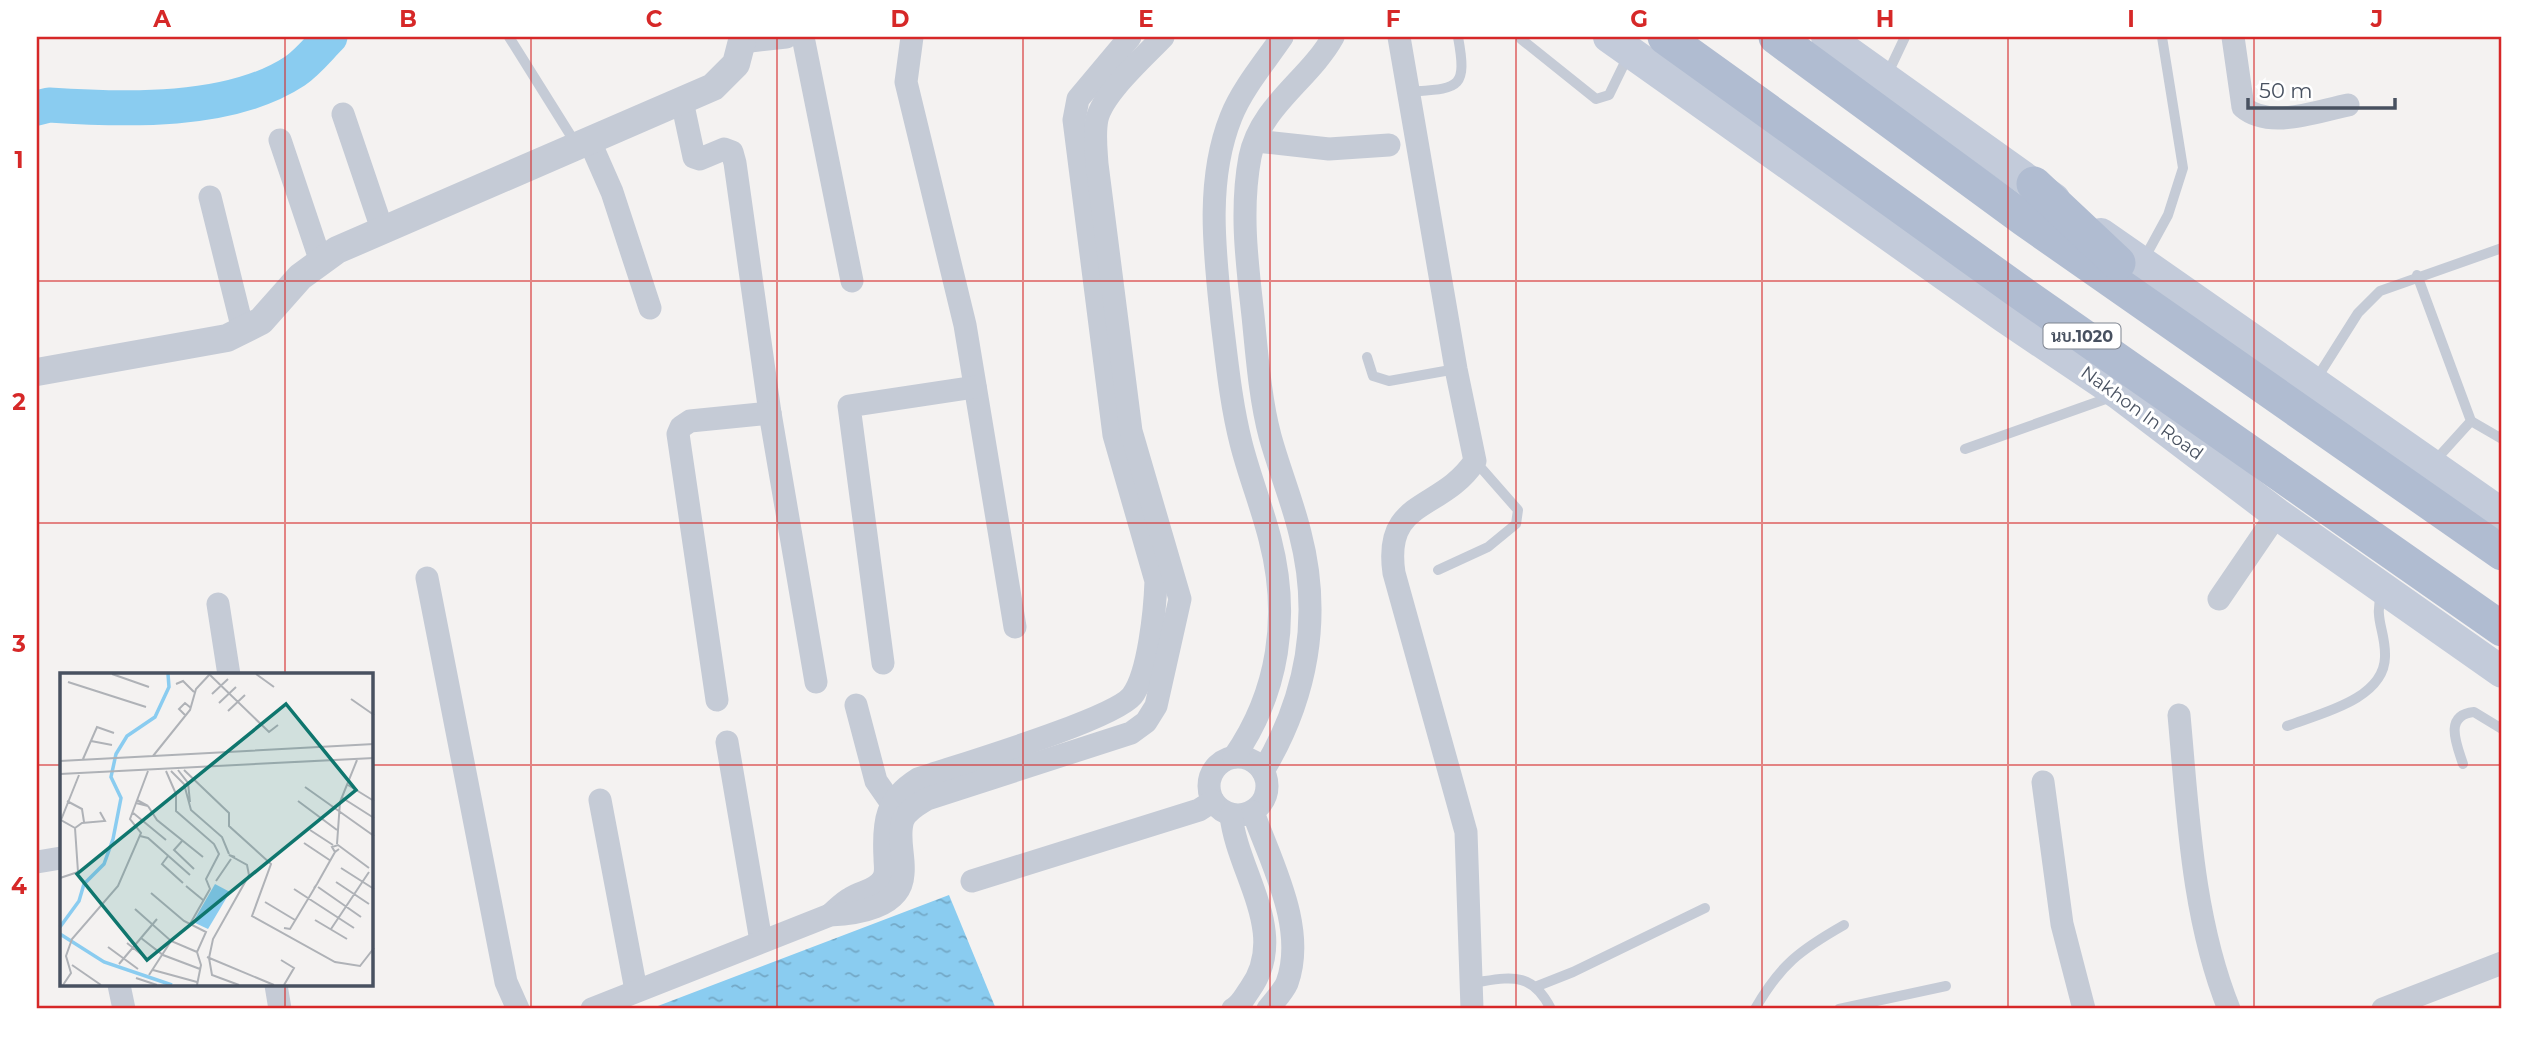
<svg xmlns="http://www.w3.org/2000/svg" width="2539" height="1046" font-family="Montserrat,Sarabun,sans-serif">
  <defs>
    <pattern id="water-ripples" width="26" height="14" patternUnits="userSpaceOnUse" patternTransform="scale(1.75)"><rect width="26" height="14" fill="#8accf0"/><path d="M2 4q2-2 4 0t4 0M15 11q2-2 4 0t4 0" fill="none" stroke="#73a8c6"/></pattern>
  </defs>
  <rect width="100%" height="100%" fill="#f4f2f1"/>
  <!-- water -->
  <path fill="url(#water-ripples)" d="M 949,895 L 996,1009 L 650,1009 Z"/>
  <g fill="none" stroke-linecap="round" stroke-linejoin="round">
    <!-- river -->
    <path stroke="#8accf0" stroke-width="35" d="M 37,108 L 49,105 C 124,110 230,114 295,71 C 308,62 319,48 330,37"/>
    <!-- service -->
    <g stroke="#c5cbd6" stroke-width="10">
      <path d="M 509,37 L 576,144"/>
      <path d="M 1521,39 L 1596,99 L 1609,95 L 1629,54"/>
      <path d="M 1887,75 L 1905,37"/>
      <path d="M 1408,92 C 1458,88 1468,91 1458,37"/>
      <path d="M 2144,259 L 2168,215 L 2183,168 L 2162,37"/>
      <path d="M 2417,275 L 2471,421 L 2433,463"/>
      <path d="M 1367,357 L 1373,376 L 1389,381 L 1456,369"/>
      <path d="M 2315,381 L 2358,313 L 2380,291 L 2502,248"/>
      <path d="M 2471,421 L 2502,439"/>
      <path d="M 1965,449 L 2114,396"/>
      <path d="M 1438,570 L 1488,547 L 1516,524 L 1518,510 L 1475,461"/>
      <path d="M 2287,726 C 2318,714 2384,700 2385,657 C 2386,631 2373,619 2382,592"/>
      <path d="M 2463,764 C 2457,745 2443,715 2474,712 L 2502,729"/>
      <path d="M 1471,983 C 1508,978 1531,969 1551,1009"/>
      <path d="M 1535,987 L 1573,972 L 1705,908"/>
      <path d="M 1755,1009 C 1780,965 1800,950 1844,925"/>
      <path d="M 1839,1009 L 1946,986"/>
    </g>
    <!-- minor -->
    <g stroke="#c5cbd6" stroke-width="23">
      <path d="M 803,37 L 852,281"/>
      <path d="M 912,37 L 906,82 L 965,325 L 1015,627"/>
      <path d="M 1399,37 L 1456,369 L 1475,461 C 1441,512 1383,498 1394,573 L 1466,832 L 1472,1009"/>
      <path d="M 2233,37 L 2243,107 C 2270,130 2317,111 2348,105"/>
      <path d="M 742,42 L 786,37"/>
      <path d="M 682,101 L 694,157 L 700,159 L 724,149 L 732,152 L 735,163 L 770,413 L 816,682"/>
      <path d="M 343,114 L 382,229"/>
      <path d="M 280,140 L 321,262"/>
      <path d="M 1256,141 L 1329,149 L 1389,145"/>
      <path d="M 590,142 L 612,192 L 650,308"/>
      <path d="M 210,197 L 243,330"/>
      <path d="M 427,578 L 506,982 L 518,1009"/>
      <path d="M 2219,599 L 2277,514"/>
      <path d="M 218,604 L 229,675"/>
      <path d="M 883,663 L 849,406 L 975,387"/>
      <path d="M 717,700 L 678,434 L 681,427 L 690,421 L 770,413"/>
      <path d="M 856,705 L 876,781 L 899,814"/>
      <path d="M 2179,715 C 2188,813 2192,917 2229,1009"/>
      <path d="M 727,742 L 761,941"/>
      <circle cx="1238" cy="786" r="29"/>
      <path d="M 1234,757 C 1279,692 1290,616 1270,539 C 1262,507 1249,475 1241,443 C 1231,404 1227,362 1222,322 C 1215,255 1205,182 1231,117 C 1242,89 1265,62 1282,37"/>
      <path d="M 1263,771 C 1307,698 1322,617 1300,533 C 1292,500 1279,469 1270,436 C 1260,398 1257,355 1253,316 C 1247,263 1240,210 1250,157 C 1260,106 1309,80 1333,37"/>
      <path d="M 2043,782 L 2062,924 L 2084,1009"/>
      <path d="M 600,800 L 636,990"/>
      <path d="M 1253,812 C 1271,863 1307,928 1287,983 C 1283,992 1274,1001 1268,1009"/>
      <path d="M 1231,815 C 1237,873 1290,933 1250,989 C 1245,996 1241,1005 1233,1009"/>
      <path d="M 37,862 L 61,858"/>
      <path d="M 972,881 L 1199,810 L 1213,801"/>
      <path d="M 830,915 C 837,909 843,902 851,898 C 862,891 876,891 883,879 C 887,873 885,865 885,858 C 883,821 886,799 918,779 C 956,766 1112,720 1132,696 C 1149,674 1155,609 1156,581 L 1114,435 L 1074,120 L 1078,99 L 1130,37"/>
      <path d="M 119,985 L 124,1009"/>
      <path d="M 276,985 L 280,1009"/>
      <path d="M 592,1009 L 830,915 C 856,914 901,908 903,874 C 905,857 897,837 903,820 C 907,810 919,804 927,799 L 1131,733 L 1146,722 L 1156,706 L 1180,599 L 1131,431 L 1097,164 C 1096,149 1094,133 1097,119 C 1103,93 1144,57 1163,37"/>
      <path d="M 2383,1009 L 2502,963"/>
    </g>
    <!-- tertiary -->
    <path stroke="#c5cbd6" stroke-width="28" d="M 37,372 L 227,338 L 261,321 L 300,277 L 337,250 L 713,87 L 736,64 L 743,37"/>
    <!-- secondary -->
    <g stroke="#c3cbda" stroke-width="32">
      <path d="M 1609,37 L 2003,316 L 2119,394 L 2277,514 L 2502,672"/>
      <path d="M 1827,37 L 2054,199"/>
      <path d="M 2101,234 L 2502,514"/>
    </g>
    <!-- primary -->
    <g stroke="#b0bcd1" stroke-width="35">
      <path d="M 1665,37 L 2017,290 L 2502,629"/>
      <path d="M 1776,37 L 2024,219 L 2502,553"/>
      <path d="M 2034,184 L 2118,263"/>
    </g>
  </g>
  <!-- grid -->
  <path fill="none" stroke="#d62828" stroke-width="2" stroke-opacity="0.55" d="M 285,37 L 285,675M 531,37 L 531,1009M 777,37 L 777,1009M 1023,37 L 1023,1009M 1270,37 L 1270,1009M 1516,37 L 1516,1009M 1762,37 L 1762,1009M 2008,37 L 2008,1009M 2254,37 L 2254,1009M 37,281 L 2502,281M 37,523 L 2502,523M 37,765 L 61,765M 371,765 L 2502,765M 285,985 L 285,1009"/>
  <g text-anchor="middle" stroke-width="6" stroke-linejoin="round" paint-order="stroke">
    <!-- shield labels -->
    <rect fill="#fff" stroke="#7f8590" stroke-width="2" x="2043.5" y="323.5" width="77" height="25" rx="5"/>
    <g font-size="16" font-weight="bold" fill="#485160">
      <text x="2082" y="342">นบ.1020</text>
    </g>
    <!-- street labels -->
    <g font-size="18" fill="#485160" stroke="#fff">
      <text transform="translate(2142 413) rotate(36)" y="6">Nakhon In Road</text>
    </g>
  </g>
  <!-- overview -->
  <g transform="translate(60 673)">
    <rect width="313" height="313" fill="#f4f2f1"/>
    <path d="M 155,211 L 170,219 L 148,256 L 133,249 Z" fill="#8accf0"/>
    <path fill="none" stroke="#8accf0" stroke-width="3.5" d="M 0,254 L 19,228 L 24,211 L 44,191 L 53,166 L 61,125 L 51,104 L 56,81 L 67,63 L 95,44 L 109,14 L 108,1M 0,261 L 44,289 L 112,312"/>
    <path fill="none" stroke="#afb2b7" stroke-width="2" d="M 52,1 L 89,14M 149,1 L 209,59 L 218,52M 196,1 L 214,14M 8,9 L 86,34M 116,11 L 123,8 L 134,19M 152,21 L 168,6M 291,26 L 314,42M 159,30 L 176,14M 168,38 L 185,22M 126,43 L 119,36 L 125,30 L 131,35M 31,68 L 52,72M 93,83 L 130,37 L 136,16 L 150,1M 23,86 L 37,54 L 54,60M 0,88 L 314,71M 118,97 L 128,110 L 130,129M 124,97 L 169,140 L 169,153 L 211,191 L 192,243 L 275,289 L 300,293 L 314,275M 106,98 L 116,121 L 116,138 L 154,171 L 159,181 L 146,206 L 150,216 L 130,251M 111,98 L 124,111 L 131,137 L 162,164 L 169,181M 0,101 L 314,85M 288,112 L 314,128M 245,114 L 314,163M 281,124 L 314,145M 7,128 L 22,136 L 24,149M 238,128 L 277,157M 76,130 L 88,133 L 77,127M 88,133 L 97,147 L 143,184M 72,139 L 106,167M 15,155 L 22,150 L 45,148 L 40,139M 250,157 L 273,172M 80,163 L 88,165 L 130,202M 123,167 L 114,177 L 134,196M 244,170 L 271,188M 277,171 L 280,129 L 297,87M 279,176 L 275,179 L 272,174 L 278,172 L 309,195M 108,183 L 102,191 L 123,210M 175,184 L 169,182 L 187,192 L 189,202 L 153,266 L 149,285 L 152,302 L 179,312M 281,195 L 314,216M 0,205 L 18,199 L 15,155 L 1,147 L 19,102M 156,208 L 171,186M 276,209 L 309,231M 257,211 L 275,179M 126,213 L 143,227M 258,214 L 301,244M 234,216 L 294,255M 91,220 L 124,248 L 146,259 L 137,279 L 141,292 L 137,312M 205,229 L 235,247M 75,236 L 111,268 L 137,279M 255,247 L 287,266M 224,255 L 230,256 L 257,211 L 254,215M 271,256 L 309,199M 81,265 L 103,282 L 140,296M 67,270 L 86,285M 48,274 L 78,296M 147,284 L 214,312M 221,287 L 234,295 L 224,312M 59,291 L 97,246M 12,292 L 41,312M 93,297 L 137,309M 89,302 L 111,268M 76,305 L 97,312M 3,312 L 11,300 L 6,283 L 12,266 L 58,213 L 81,160 L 70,146 L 88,98"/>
    <path fill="#0f766e" fill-opacity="0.15" stroke="#0f766e" stroke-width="3.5" d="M 226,31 L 296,117 L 87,287 L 17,201 Z"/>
    <rect width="313" height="313" fill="none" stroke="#485160" stroke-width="3.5"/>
  </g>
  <!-- border -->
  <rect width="2539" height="1046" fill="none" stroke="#ffffff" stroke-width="77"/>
  <!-- scale -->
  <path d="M2248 98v10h147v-10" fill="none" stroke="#485160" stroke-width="3.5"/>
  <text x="2259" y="98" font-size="21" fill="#485160" stroke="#ffffff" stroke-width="5" paint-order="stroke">50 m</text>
  <rect x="38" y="38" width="2462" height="969" fill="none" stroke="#d62828" stroke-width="2.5"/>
  <g font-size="23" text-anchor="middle" font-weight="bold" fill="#d62828">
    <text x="162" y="27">A</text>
    <text x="408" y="27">B</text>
    <text x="654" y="27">C</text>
    <text x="900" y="27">D</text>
    <text x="1146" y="27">E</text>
    <text x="1393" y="27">F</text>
    <text x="1639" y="27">G</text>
    <text x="1885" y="27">H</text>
    <text x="2131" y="27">I</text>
    <text x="2377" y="27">J</text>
    <text x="19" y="168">1</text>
    <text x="19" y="410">2</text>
    <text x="19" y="652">3</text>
    <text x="19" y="894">4</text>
  </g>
</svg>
